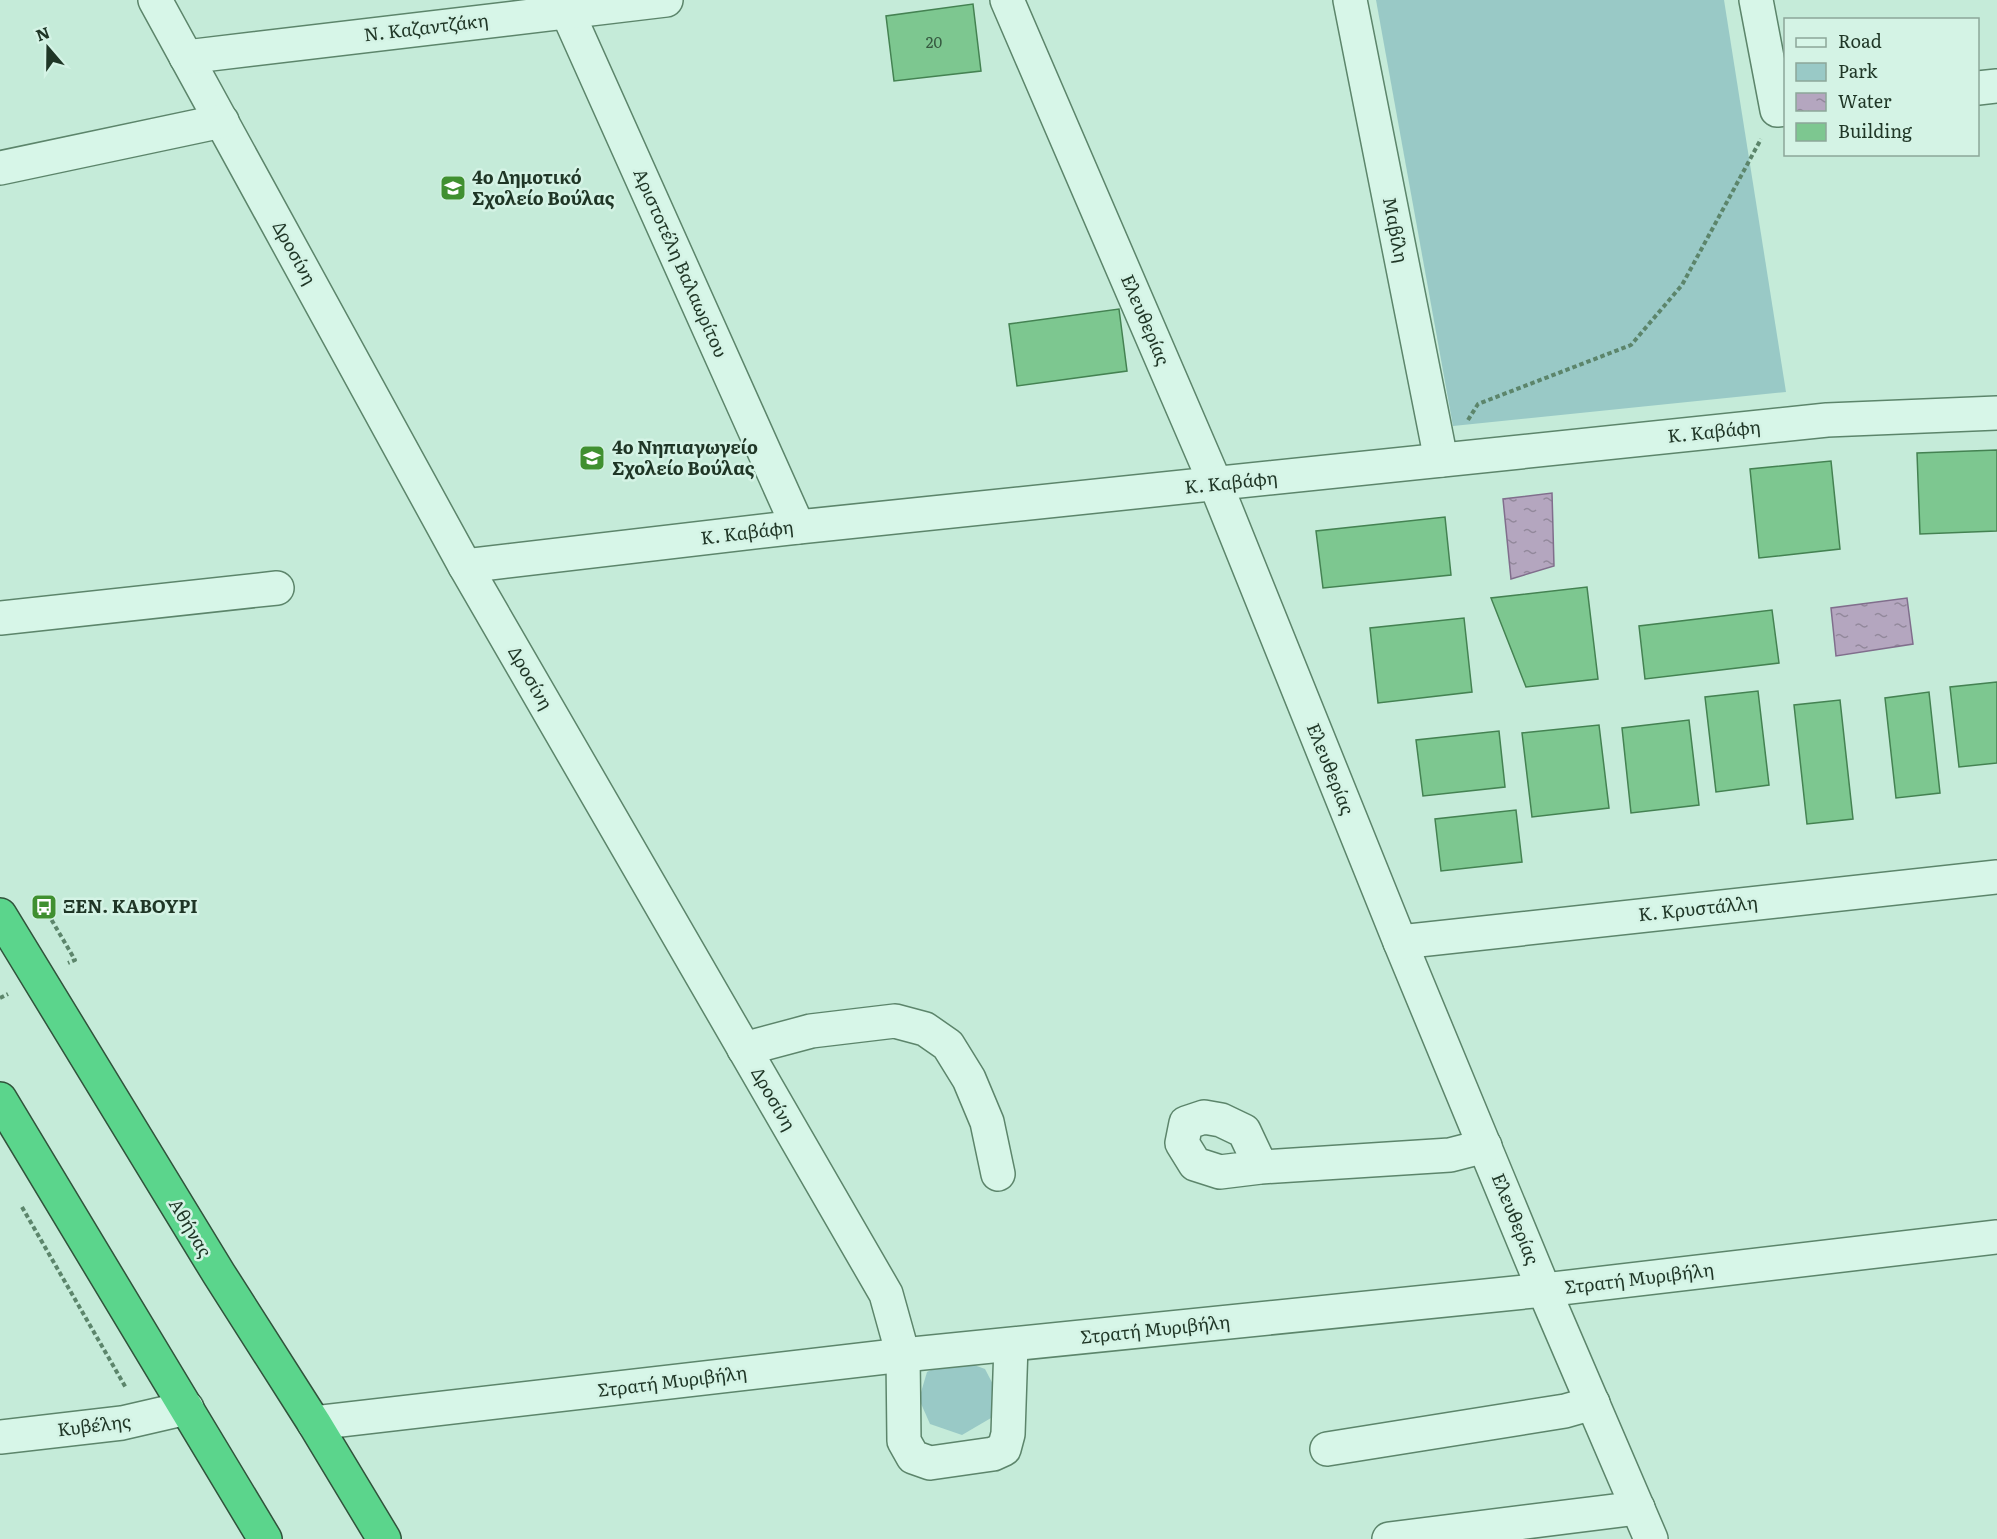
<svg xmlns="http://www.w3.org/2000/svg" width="1997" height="1539" font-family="Literata,serif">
  <defs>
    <pattern id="water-ripples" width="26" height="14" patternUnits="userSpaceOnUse" patternTransform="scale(1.5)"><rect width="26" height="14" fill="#b4a6bf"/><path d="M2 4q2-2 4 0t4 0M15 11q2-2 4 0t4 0" fill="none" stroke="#92889b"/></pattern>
  </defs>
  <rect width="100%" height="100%" fill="#c5ebd9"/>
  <!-- green -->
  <g fill="#99c9c6">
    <path d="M 1376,0 L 1724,0 L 1786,392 L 1453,426 Z"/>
    <path d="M 955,1358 L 985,1369 L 997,1392 L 991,1418 L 962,1435 L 930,1424 L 919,1399 L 927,1372 Z"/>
  </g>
  <!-- water -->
  <g fill="url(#water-ripples)" stroke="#806e8c" stroke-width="1.5">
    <path d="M 1552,493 L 1554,566 L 1511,579 L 1503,499 Z"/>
    <path d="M 1907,598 L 1913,644 L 1836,656 L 1831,608 Z"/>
  </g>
  <!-- building -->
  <g fill="#7dc790" stroke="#448252" stroke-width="1.5">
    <path d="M 973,4 L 981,71 L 894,81 L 886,16 Z"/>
    <path d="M 1119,309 L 1127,371 L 1017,386 L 1009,324 Z"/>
    <path d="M 1997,450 L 1997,531 L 1920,534 L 1917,453 Z"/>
    <path d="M 1831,461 L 1840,549 L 1759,558 L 1750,469 Z"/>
    <path d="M 1445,517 L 1451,575 L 1323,588 L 1316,531 Z"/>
    <path d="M 1587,587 L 1598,679 L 1526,687 L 1491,598 Z"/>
    <path d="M 1772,610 L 1779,663 L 1645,679 L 1639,626 Z"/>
    <path d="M 1464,618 L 1472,692 L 1378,703 L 1370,628 Z"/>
    <path d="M 1997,682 L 1997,763 L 1959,767 L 1950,687 Z"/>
    <path d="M 1758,691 L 1769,785 L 1716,792 L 1705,697 Z"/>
    <path d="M 1929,692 L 1940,793 L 1896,798 L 1885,698 Z"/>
    <path d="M 1840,700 L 1853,819 L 1807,824 L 1794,705 Z"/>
    <path d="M 1689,720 L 1699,805 L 1631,813 L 1622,728 Z"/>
    <path d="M 1599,725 L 1609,808 L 1532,817 L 1522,733 Z"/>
    <path d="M 1499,731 L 1505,787 L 1423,796 L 1416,740 Z"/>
    <path d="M 1516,810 L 1522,862 L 1441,871 L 1435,819 Z"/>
  </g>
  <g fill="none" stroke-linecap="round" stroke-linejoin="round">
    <!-- minor casing -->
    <g stroke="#5c856b" stroke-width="36">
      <g id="minor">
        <path d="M 155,0 L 465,566 L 886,1294 L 903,1355 L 904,1441 L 913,1457 L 930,1463 L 993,1454 L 1004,1449 L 1008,1434 L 1011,1345"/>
        <path d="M 562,0 L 798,527"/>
        <path d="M 1007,0 L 1216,485 L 1400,942 L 1544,1290 L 1651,1539"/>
        <path d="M 1350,0 L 1441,460"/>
        <path d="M 1756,0 L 1777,110 L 1786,109"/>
        <path d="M 186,57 L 666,0"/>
        <path d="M 1978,88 L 1997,86"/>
        <path d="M 0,168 L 222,121"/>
        <path d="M 465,566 L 798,527 L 1827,420 L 1997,413"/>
        <path d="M 0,618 L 277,588"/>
        <path d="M 1400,942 L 1997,877"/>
        <path d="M 744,1049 L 811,1031 L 895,1021 L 925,1029 L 948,1045 L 969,1079 L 987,1122 L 998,1174"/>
        <path d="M 1261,1167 L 1244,1131 L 1221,1120 L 1204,1117 L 1186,1123 L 1182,1143 L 1195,1164 L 1220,1172 L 1261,1167 L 1450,1155 L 1485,1146"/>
        <path d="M 314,1423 L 903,1355 L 1544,1290 L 1997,1237"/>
        <path d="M 0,1437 L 122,1423 L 187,1408"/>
        <path d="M 1327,1449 L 1565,1411 L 1593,1403"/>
        <path d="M 1389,1539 L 1638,1508"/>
      </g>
    </g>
    <!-- highway casing -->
    <g stroke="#30533b" stroke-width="36">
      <g id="highway">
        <path d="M 0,915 L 219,1274 L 314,1423 L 384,1539"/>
        <path d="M 0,1099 L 265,1539"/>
      </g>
    </g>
    <!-- path -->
    <g stroke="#5c856b" stroke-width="4" stroke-dasharray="4.5 3" stroke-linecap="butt">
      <path d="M 1468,420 L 1478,404 L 1631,345 L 1682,285 L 1761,139"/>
      <path d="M 44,907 L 75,960 L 68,963"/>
      <path d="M 0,998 L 8,994"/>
      <path d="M 22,1207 L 126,1388"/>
    </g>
    <!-- minor -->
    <use href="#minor" stroke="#d7f6e8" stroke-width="33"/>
    <!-- highway -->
    <use href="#highway" stroke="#5bd58c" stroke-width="33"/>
  </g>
  <!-- icons -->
  <defs>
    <g id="school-square" transform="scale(1.35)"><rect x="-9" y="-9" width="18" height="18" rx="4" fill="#409030" stroke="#d4f3e5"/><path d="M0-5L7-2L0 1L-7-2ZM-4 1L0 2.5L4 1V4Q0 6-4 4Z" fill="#fff"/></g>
    <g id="bus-square" transform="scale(1.35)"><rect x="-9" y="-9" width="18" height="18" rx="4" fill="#409030" stroke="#d4f3e5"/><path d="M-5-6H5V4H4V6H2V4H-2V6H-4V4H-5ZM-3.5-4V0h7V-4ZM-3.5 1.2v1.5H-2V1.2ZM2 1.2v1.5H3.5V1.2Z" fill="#fff"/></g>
  </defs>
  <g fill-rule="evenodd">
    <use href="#school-square" x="453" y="188"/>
    <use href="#school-square" x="592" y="458"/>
    <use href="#bus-square" x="44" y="907"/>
  </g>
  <g text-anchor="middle" stroke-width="5" stroke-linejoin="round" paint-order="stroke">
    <!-- number labels -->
    <g font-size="15" fill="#365a40">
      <text x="934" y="48">20</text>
    </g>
    <!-- street labels -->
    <g font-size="18" fill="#1f3626" stroke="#d4f3e5">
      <text transform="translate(426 28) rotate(-7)" y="6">Ν. Καζαντζάκη</text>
      <text transform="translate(1395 230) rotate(79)" y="6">Μαβίλη</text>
      <text transform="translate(294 253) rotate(61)" y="6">Δροσίνη</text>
      <text transform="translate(680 263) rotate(66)" y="6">Αριστοτέλη Βαλαωρίτου</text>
      <text transform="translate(1145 320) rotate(67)" y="6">Ελευθερίας</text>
      <text transform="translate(1714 432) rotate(-6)" y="6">Κ. Καβάφη</text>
      <text transform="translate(1231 483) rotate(-6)" y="6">Κ. Καβάφη</text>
      <text transform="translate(747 533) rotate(-7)" y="6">Κ. Καβάφη</text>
      <text transform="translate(530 678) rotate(60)" y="6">Δροσίνη</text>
      <text transform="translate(1330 769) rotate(68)" y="6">Ελευθερίας</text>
      <text transform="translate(1698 909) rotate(-6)" y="6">Κ. Κρυστάλλη</text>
      <text transform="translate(773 1099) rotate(60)" y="6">Δροσίνη</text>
      <text transform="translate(1515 1219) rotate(68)" y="6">Ελευθερίας</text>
      <text transform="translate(190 1228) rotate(59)" y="6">Αθήνας</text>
      <text transform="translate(1639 1279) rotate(-7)" y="6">Στρατή Μυριβήλη</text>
      <text transform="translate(1155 1330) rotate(-6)" y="6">Στρατή Μυριβήλη</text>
      <text transform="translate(672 1382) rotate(-7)" y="6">Στρατή Μυριβήλη</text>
      <text transform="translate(94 1426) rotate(-7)" y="6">Κυβέλης</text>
    </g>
    <!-- poi labels -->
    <g font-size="18" font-weight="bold" fill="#1f3626" stroke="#d4f3e5" text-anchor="start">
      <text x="472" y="184">4ο Δημοτικό<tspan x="472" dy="21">Σχολείο Βούλας</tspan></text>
      <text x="612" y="454">4ο Νηπιαγωγείο<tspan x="612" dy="21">Σχολείο Βούλας</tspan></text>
      <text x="63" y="913">ΞΕΝ. ΚΑΒΟΥΡΙ</text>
    </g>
  </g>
  <!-- legend -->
  <rect x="1784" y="18" width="195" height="138" fill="#d4f3e5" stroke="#8ca799" stroke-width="1.5"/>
  <rect x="1796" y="38" width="30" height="9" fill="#d7f6e8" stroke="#8ca799" stroke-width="1.5"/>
  <text x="1838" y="48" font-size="18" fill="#1f3626">Road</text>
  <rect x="1796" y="63" width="30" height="18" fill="#99c9c6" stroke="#8ca799" stroke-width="1.5"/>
  <text x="1838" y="78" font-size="18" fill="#1f3626">Park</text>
  <rect x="1796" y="93" width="30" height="18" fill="url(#water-ripples)" stroke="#8ca799" stroke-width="1.5"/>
  <text x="1838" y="108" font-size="18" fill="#1f3626">Water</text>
  <rect x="1796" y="123" width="30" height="18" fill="#7dc790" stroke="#8ca799" stroke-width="1.5"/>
  <text x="1838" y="138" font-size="18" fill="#1f3626">Building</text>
  <!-- north arrow -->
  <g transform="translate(48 48) rotate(340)" stroke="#d4f3e5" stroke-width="4.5" paint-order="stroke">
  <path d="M0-4.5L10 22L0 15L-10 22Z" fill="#1f3626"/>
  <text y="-9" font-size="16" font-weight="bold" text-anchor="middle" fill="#1f3626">N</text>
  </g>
</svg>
